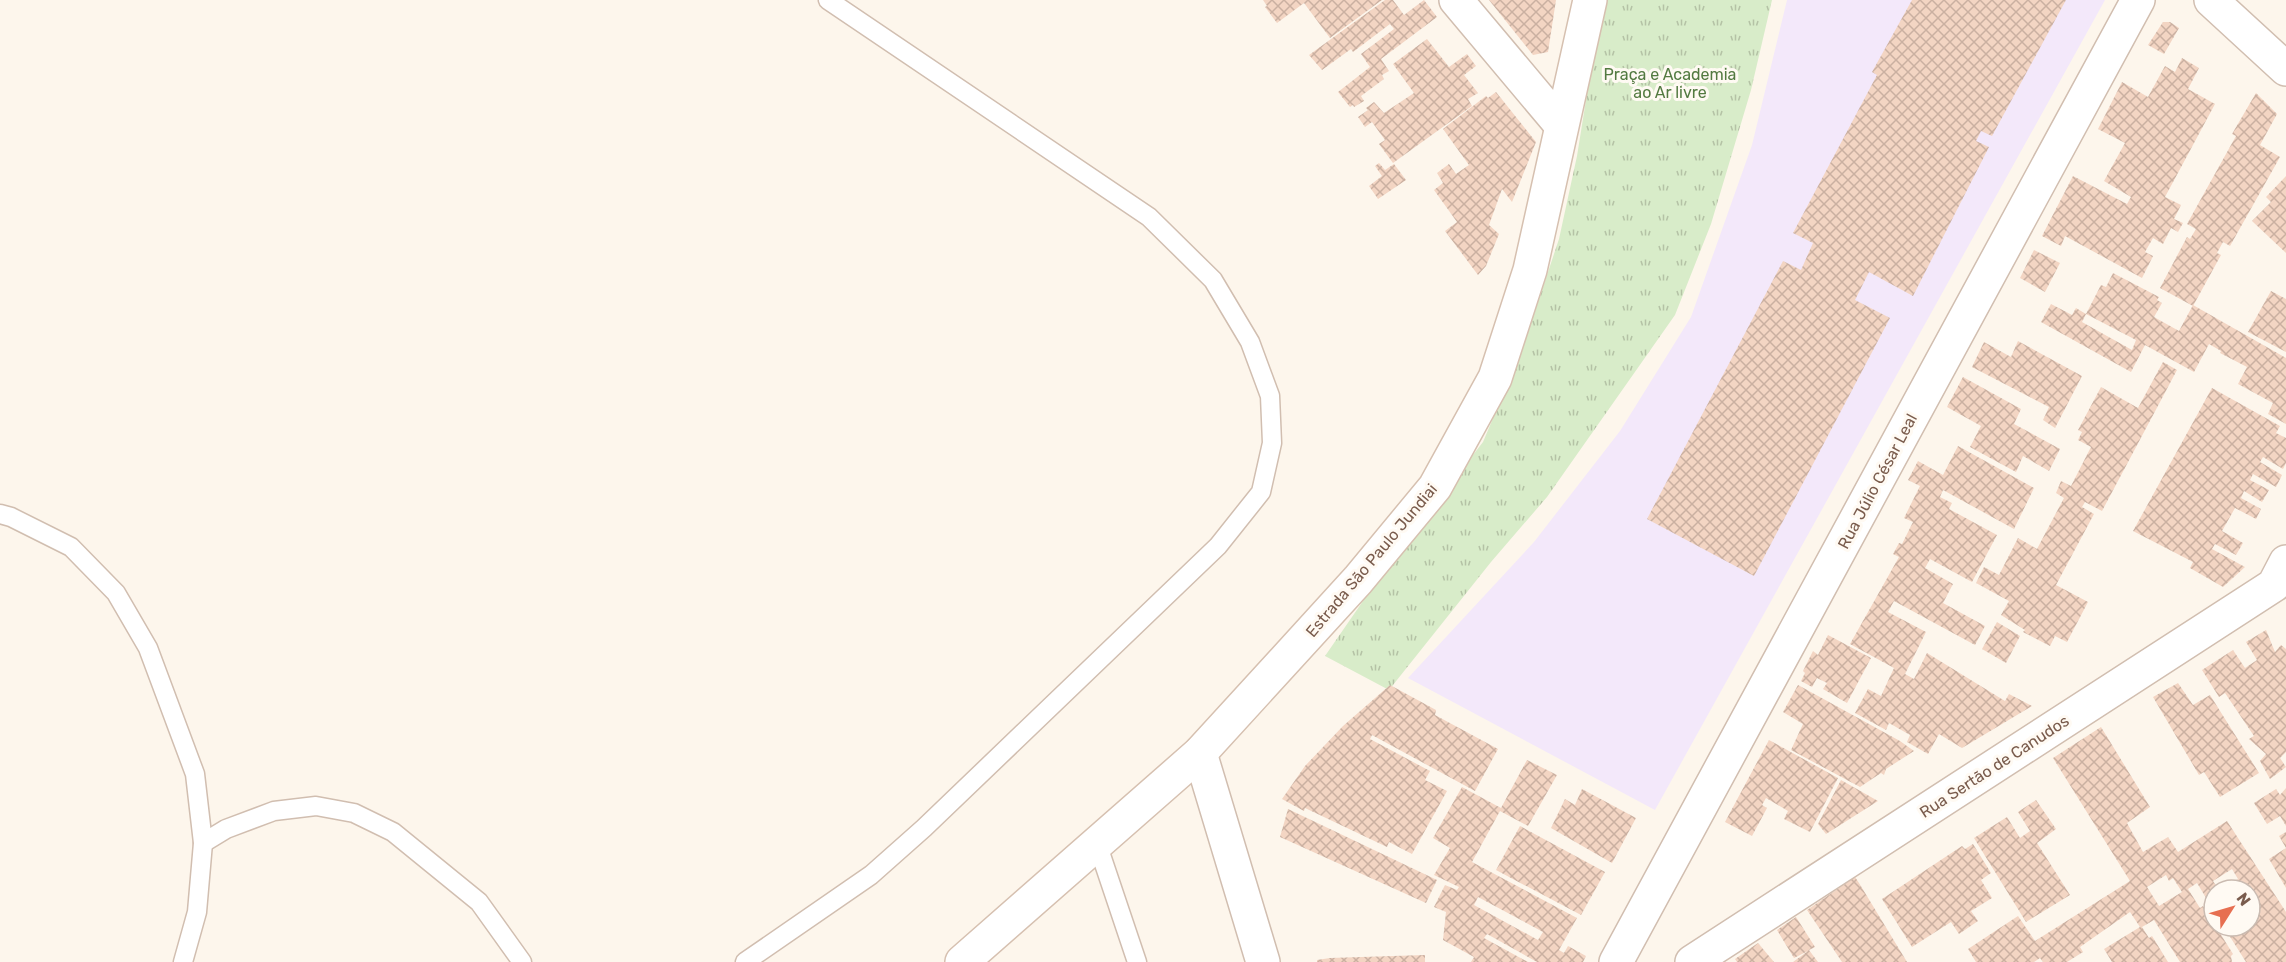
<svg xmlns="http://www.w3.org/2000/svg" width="2286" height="962" font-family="Rubik,sans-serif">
  <defs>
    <pattern id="park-tufts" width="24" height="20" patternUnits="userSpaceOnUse" patternTransform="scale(1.5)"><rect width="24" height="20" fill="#d8ecc9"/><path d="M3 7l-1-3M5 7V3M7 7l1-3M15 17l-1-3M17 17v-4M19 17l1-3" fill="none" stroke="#b4c2a5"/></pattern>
    <pattern id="building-cross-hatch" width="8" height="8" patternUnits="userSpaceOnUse" patternTransform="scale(1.5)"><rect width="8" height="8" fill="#f3d5c3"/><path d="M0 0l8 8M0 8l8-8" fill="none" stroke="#cab0a1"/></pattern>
  </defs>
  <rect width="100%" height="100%" fill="#fdf6ec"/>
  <!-- education -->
  <path fill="#f3e8fa" d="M 1787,0 L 2105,0 L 1655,810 L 1408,678 L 1534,542 L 1620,431 L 1691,317 L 1752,145 Z"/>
  <!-- park -->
  <path fill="url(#park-tufts)" d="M 1607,0 L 1772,0 L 1751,90 L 1711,224 L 1675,315 L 1547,497 L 1491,562 L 1389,690 L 1325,656 L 1390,562 L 1483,442 L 1523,347 L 1559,239 L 1577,156 L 1595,44 Z"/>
  <!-- building -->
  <g fill="url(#building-cross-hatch)" fill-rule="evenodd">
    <path d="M 1263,0 L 1382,0 L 1330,38 L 1304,3 L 1277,23 L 1265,7 L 1267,6 Z"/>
    <path d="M 1385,0 L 1393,0 L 1404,15 L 1424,0 L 1437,17 L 1381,59 L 1389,71 L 1382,75 L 1384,79 L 1361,96 L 1364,101 L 1354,107 L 1353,105 L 1350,107 L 1338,92 L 1370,67 L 1361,54 L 1394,29 L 1390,24 L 1353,52 L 1351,49 L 1322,70 L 1309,55 Z"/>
    <path d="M 1489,0 L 1556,0 L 1548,52 L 1533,55 Z"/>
    <path d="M 1912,0 L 2066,0 L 1992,136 L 1981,131 L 1976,141 L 1989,147 L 1913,296 L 1869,272 L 1855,300 L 1890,318 L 1754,576 L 1647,519 L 1783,261 L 1801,270 L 1813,243 L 1793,233 L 1877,75 L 1872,72 Z"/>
    <path d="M 2163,22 L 2170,22 L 2179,28 L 2164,54 L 2148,45 Z"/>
    <path d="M 1427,39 L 1449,67 L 1467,54 L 1476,66 L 1464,75 L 1478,93 L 1468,99 L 1472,106 L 1393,163 L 1379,144 L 1385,140 L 1372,122 L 1365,127 L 1358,117 L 1368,110 L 1366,108 L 1374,102 L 1384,113 L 1414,93 L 1393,64 Z"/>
    <path d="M 2182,58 L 2199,68 L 2188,89 L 2215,104 L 2165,197 L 2181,205 L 2174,219 L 2183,223 L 2178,232 L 2171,228 L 2163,244 L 2153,238 L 2145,252 L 2153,256 L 2142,278 L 2065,236 L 2061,246 L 2042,236 L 2073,176 L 2127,204 L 2131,197 L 2104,181 L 2125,143 L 2098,129 L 2122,82 L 2148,97 L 2165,66 L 2175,72 Z"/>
    <path d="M 1496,92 L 1536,142 L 1512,202 L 1502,189 L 1489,225 L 1499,234 L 1486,266 L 1478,275 L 1445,231 L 1457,222 L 1434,190 L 1443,183 L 1437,173 L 1449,164 L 1456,174 L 1469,165 L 1443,129 L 1486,96 L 1488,98 Z"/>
    <path d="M 2256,93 L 2277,114 L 2260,145 L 2280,157 L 2230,246 L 2223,242 L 2217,253 L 2221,255 L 2193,306 L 2160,288 L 2187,237 L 2190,239 L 2196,229 L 2187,224 L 2236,136 L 2232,134 Z"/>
    <path d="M 1379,163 L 1385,170 L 1394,164 L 1406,180 L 1378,199 L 1369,186 L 1382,176 L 1375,166 Z"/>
    <path d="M 2286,176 L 2286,253 L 2252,221 L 2271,202 L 2266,197 Z"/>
    <path d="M 2034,250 L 2060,263 L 2045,292 L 2020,278 Z"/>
    <path d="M 2113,273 L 2159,297 L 2157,300 L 2162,303 L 2154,317 L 2179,331 L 2193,305 L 2286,358 L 2286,424 L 2268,414 L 2273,403 L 2238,384 L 2247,367 L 2220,353 L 2221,351 L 2209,344 L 2194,372 L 2145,345 L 2131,372 L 2041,322 L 2051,304 L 2072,315 L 2076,308 L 2086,314 L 2082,322 L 2132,350 L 2136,340 L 2086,314 L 2101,285 L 2106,287 Z"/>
    <path d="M 2271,291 L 2286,299 L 2286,352 L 2248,332 Z"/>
    <path d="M 2018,341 L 2082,376 L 2055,428 L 2043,420 L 2049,407 L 1972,367 L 1984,342 L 2011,357 Z"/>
    <path d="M 2163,362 L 2177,370 L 2102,511 L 2085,502 L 2082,507 L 2094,514 L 2056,585 L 2088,602 L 2067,642 L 2055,636 L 2050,646 L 2023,632 L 2025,630 L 2001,615 L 2009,601 L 1976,583 L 1984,567 L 1999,575 L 2018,538 L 2037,549 L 2064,498 L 2056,493 L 2061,481 L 2071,486 L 2091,447 L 2078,440 L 2082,432 L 2078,430 L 2101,387 L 2138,408 Z"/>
    <path d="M 1963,377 L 2021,409 L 2014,424 L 2060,449 L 2049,471 L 2023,456 L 2016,472 L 1970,447 L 1981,426 L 1947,407 Z"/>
    <path d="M 2212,388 L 2280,426 L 2276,433 L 2286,438 L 2286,463 L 2283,469 L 2263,457 L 2260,462 L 2282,475 L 2276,487 L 2253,474 L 2250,480 L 2269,490 L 2262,502 L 2244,491 L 2241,498 L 2261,509 L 2256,519 L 2235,508 L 2222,531 L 2243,543 L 2236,555 L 2215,544 L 2212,549 L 2245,567 L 2223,587 L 2190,568 L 2193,562 L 2133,531 Z"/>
    <path d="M 1958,446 L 2034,488 L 2014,529 L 1943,490 L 1940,497 L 1952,503 L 1949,509 L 1997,535 L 1972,582 L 1930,559 L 1925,568 L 1953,584 L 1943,603 L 1985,626 L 1975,645 L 1894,601 L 1888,612 L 1926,632 L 1905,674 L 1914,679 L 1927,653 L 2005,701 L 2009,694 L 2032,706 L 1962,748 L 1939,734 L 1928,754 L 1907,742 L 1910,735 L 1889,723 L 1886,730 L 1855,713 L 1868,689 L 1881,696 L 1894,668 L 1850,644 L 1899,557 L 1893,554 L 1899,543 L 1902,544 L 1913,522 L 1904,518 L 1920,486 L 1908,480 L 1918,461 L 1943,475 Z"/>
    <path d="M 1997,622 L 2020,636 L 2006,663 L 1982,649 Z"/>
    <path d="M 2266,630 L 2275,652 L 2281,645 L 2286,649 L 2286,752 L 2280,758 L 2286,767 L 2270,779 L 2260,761 L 2266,754 L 2249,739 L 2254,736 L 2225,693 L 2219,697 L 2202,670 L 2233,650 L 2245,668 L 2257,660 L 2246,642 Z"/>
    <path d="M 1828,635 L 1871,658 L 1847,703 L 1823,689 L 1827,683 L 1817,678 L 1812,687 L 1801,681 L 1805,673 L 1803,671 L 1813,651 L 1818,655 Z"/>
    <path d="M 2178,683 L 2193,705 L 2210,695 L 2259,773 L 2220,797 L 2204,772 L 2199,775 L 2153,697 Z"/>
    <path d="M 1390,685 L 1436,710 L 1435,715 L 1498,749 L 1475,791 L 1372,735 L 1370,739 L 1430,771 L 1425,780 L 1447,791 L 1412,854 L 1389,842 L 1387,847 L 1305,808 L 1304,811 L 1282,799 L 1305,766 L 1343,726 Z"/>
    <path d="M 1798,685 L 1900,741 L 1914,751 L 1886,769 L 1884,775 L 1881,773 L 1860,787 L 1791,750 L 1803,724 L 1783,712 Z"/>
    <path d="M 2101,727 L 2150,807 L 2127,823 L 2143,852 L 2168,837 L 2178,852 L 2227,821 L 2286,912 L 2286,962 L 2246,962 L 2227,932 L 2237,926 L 2250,926 L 2250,890 L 2220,890 L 2238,879 L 2232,869 L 2213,881 L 2219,890 L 2214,890 L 2214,898 L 2208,901 L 2197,883 L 2188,889 L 2200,908 L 2203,906 L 2233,954 L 2231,956 L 2232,962 L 2180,962 L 2154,920 L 2142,927 L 2149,938 L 2152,936 L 2168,962 L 2112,962 L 2104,949 L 2140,927 L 2130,912 L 2080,947 L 2083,952 L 2067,962 L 2043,962 L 2040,958 L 2034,962 L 1976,962 L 1968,949 L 2018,916 L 2035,941 L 2130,881 L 2053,758 ZM 2166,875 L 2169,881 L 2173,878 L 2182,892 L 2159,906 L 2147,887 Z"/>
    <path d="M 1769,740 L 1838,778 L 1810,832 L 1784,819 L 1788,811 L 1766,798 L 1762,805 L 1767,808 L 1752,836 L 1725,822 Z"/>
    <path d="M 1527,760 L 1557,775 L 1528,826 L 1500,811 L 1472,862 L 1577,918 L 1559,950 L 1564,953 L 1568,946 L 1586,956 L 1583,962 L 1537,962 L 1487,934 L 1484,938 L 1528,962 L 1471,962 L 1474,957 L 1443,940 L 1446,912 L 1434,907 L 1445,885 L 1457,890 L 1459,887 L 1434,875 L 1450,848 L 1433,838 L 1462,787 L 1501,808 ZM 1478,897 L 1543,932 L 1538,940 L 1474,905 Z"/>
    <path d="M 1841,780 L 1878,801 L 1826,834 L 1818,824 Z"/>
    <path d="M 2286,788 L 2286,826 L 2280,816 L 2267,824 L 2254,803 L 2276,789 L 2280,795 Z"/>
    <path d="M 1582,789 L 1636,818 L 1612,863 L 1551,828 L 1565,799 L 1575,805 Z"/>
    <path d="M 2036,800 L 2056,829 L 2037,843 L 2070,895 L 2026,922 L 1974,838 L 2007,817 L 2020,838 L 2030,831 L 2018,812 Z"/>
    <path d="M 1288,809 L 1437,880 L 1426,903 L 1280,837 Z"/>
    <path d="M 1520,826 L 1605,872 L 1581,915 L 1496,870 Z"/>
    <path d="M 2286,832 L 2286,888 L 2269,859 L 2286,848 L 2279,836 Z"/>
    <path d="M 1973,844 L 1991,873 L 1981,880 L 1992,898 L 1971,911 L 1978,921 L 1959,934 L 1951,922 L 1912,947 L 1882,899 L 1962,846 L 1965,849 Z"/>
    <path d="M 1855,877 L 1859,883 L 1907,962 L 1842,962 L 1807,910 Z"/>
    <path d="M 1796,917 L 1815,947 L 1809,950 L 1818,962 L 1793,962 L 1808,951 L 1794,958 L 1777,930 Z"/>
    <path d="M 1758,943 L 1774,962 L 1737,962 L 1735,959 Z"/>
    <path d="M 1425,955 L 1425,962 L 1317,962 L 1317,960 L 1330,958 Z"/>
  </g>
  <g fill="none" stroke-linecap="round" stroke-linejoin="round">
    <!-- service casing -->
    <g stroke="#d1beb0" stroke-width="21">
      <g id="service">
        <path d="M 0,514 L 11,517 L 71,547 L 116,593 L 148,648 L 195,774 L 203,843 L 197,912 L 183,962"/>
        <path d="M 203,843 L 226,829 L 274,811 L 316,806 L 354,813 L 393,832 L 479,902 L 522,962"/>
        <path d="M 1097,843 L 1137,962"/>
        <path d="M 745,962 L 871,875 L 924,828 L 1218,546 L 1261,492 L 1272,443 L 1270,396 L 1250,342 L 1213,280 L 1149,217 L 828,0"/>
      </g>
    </g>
    <!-- minor casing -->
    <g stroke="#d1beb0" stroke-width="36">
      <g id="minor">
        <path d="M 1456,0 L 1561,125"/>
        <path d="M 2211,0 L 2286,69"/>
        <path d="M 1200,753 L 1263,962"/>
        <path d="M 1616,962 L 2138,0"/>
        <path d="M 1692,962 L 2274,585 L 2286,562"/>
      </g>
    </g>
    <!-- secondary casing -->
    <g stroke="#d6c0b0" stroke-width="36">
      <path id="secondary" d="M 962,962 L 1200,753 L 1358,580 L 1435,487 L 1495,378 L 1530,270 L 1590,0"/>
    </g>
    <!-- service -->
    <use href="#service" stroke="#fff" stroke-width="18"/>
    <!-- minor -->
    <use href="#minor" stroke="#fff" stroke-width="33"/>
    <!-- secondary -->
    <use href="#secondary" stroke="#fff" stroke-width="33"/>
  </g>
  <g text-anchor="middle" stroke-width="6" stroke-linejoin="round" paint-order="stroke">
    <!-- park labels -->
    <g font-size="16" fill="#537a41" stroke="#fffaf3">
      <text x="1670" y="80">Praça e Academia<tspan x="1670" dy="18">ao Ar livre</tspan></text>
    </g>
    <!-- street labels -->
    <g font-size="16" fill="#7a5c4d" stroke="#fffaf3">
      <text transform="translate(1877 481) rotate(-62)" y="6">Rua Júlio César Leal</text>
      <text transform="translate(1371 560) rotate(-50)" y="6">Estrada São Paulo Jundiai</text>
      <text transform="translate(1994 766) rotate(-33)" y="6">Rua Sertão de Canudos</text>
    </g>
  </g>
  <!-- north arrow -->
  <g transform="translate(2232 908) rotate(53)"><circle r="28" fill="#fffaf3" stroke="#cabbb1" stroke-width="1.5"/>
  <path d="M0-4.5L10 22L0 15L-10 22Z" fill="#e76f51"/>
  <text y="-9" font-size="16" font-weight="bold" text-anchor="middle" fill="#7a5c4d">N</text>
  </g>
</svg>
